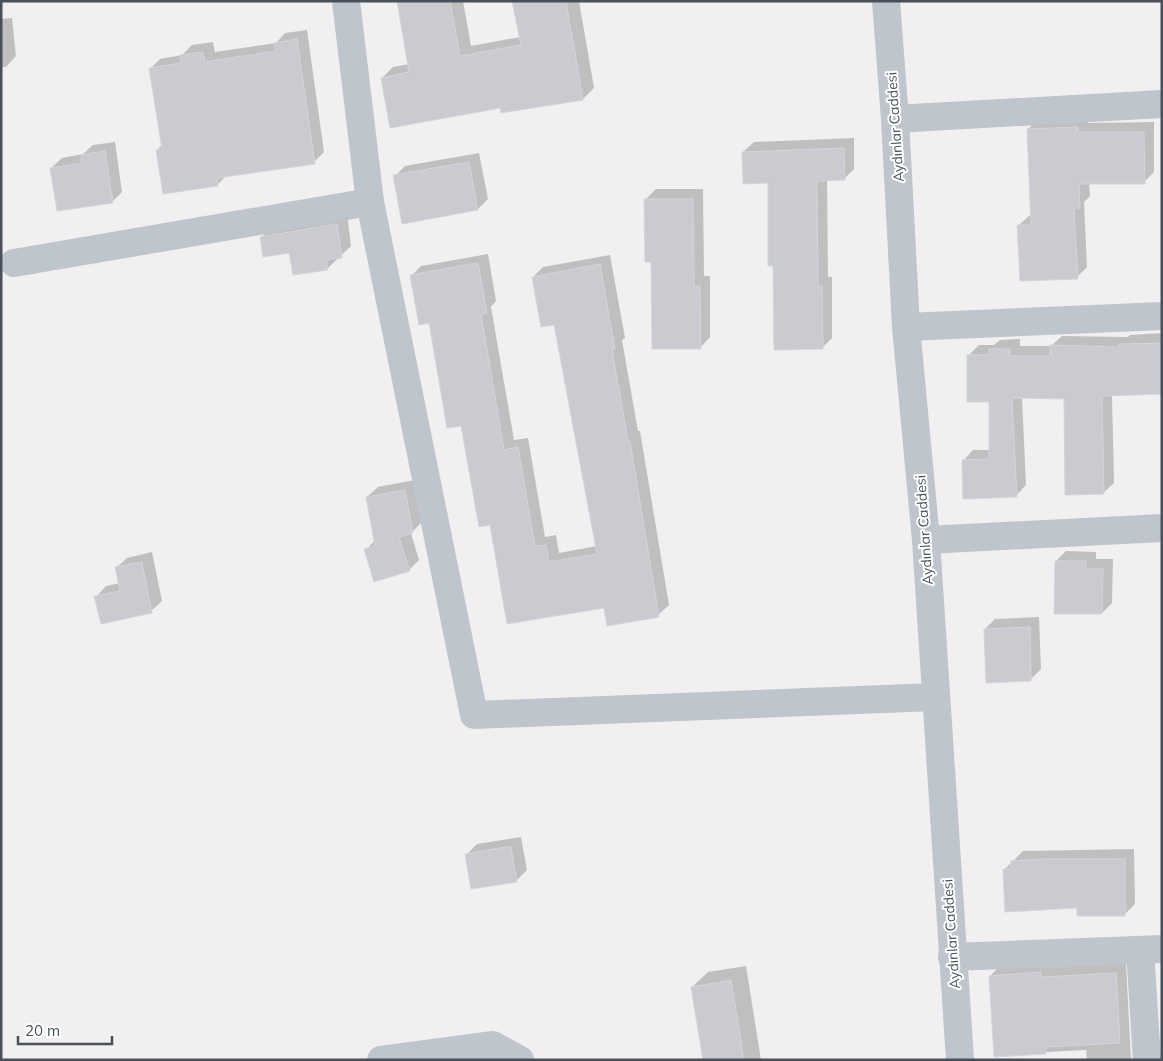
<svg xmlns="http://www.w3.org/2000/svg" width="1163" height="1061" font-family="Mulish,sans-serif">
  <rect width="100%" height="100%" fill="#f1efef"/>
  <!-- shadow -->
  <g fill="#0003">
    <path d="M 398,1 L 463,1 L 471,46 L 520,37 L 513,1 L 579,1 L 594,88 L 583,99 L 502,111 L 501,106 L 382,78 L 393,67 L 409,64 Z"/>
    <path d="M 12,18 L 16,56 L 6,67 L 1,67 L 1,19 Z"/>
    <path d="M 307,30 L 324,152 L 314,162 L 227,175 L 218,184 L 157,150 L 162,145 L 150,69 L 160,59 L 182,55 L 192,45 L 213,42 L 215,52 L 276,43 L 285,33 Z"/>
    <path d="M 1088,117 L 1088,123 L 1154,122 L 1154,172 L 1144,182 L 1089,182 L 1090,196 L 1084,202 L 1087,267 L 1077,277 L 1018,226 L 1029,216 L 1032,215 L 1028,129 L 1039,119 Z"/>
    <path d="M 854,138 L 854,169 L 844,179 L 827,180 L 828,277 L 832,277 L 832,338 L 822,348 L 774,264 L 769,182 L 743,152 L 754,142 Z"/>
    <path d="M 115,142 L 122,192 L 112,202 L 51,168 L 62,158 L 83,154 L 93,145 Z"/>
    <path d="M 479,153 L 488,199 L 478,209 L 395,176 L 405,166 Z"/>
    <path d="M 656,189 L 703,189 L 704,276 L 710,276 L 710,337 L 700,348 L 652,261 L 645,200 Z"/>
    <path d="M 347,214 L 351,246 L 327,269 L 262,237 L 272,227 Z"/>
    <path d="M 488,254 L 496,301 L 491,307 L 514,440 L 528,438 L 545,537 L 556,535 L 559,553 L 597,546 L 555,323 L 533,277 L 543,267 L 610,255 L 625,338 L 622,340 L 638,431 L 640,431 L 669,605 L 658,615 L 605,606 L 491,524 L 430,322 L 411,276 L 421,266 Z"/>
    <path d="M 1162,333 L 1162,392 L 1112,395 L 1114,483 L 1103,493 L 1065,398 L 1022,397 L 1026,485 L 1016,496 L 963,461 L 973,450 L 990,450 L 990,401 L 968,356 L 979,345 L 994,345 L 1000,340 L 1020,339 L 1020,346 L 1051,346 L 1062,336 L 1128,337 L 1130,335 Z"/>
    <path d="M 415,480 L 422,522 L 411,533 L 419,560 L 409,570 L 366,550 L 375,540 L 367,497 L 378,487 Z"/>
    <path d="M 1066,551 L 1096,552 L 1096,559 L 1113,559 L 1112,603 L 1102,613 L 1056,561 Z"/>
    <path d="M 152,552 L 162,601 L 151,611 L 96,597 L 106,586 L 120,583 L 116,568 L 127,558 Z"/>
    <path d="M 1039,617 L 1041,669 L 1031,679 L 985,629 L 995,619 Z"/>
    <path d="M 521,837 L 527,870 L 516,881 L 467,854 L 477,844 Z"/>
    <path d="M 1134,849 L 1135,904 L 1125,914 L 1078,907 L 1004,870 L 1023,851 Z"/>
    <path d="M 1051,962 L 1051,967 L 1126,963 L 1131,1060 L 1087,1060 L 1086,1050 L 995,1055 L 990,976 L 1000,966 Z"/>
    <path d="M 746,966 L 761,1060 L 704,1060 L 692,987 L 708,972 Z"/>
  </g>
  <!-- building -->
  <g fill="#c9cbd1" stroke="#d3d5da">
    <path d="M 397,1 L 450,1 L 460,56 L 521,45 L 512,1 L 566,1 L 583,100 L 501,113 L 500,108 L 390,128 L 381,78 L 409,72 Z"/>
    <path d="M 297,39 L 315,164 L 217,178 L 218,186 L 163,194 L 156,150 L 162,149 L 149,68 L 181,63 L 180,55 L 203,52 L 205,62 L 275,51 L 274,43 Z"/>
    <path d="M 1078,127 L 1078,132 L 1144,132 L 1145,184 L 1079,184 L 1080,208 L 1074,208 L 1078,279 L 1020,281 L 1017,225 L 1031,225 L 1027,129 Z"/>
    <path d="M 844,148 L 845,180 L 817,181 L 818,286 L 822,286 L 823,349 L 774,350 L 773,266 L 768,266 L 768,183 L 743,184 L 742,152 Z"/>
    <path d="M 105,151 L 113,203 L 57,211 L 50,168 L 82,163 L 81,155 Z"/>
    <path d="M 469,162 L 478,210 L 402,224 L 393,175 Z"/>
    <path d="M 644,199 L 693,199 L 694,286 L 700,286 L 701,349 L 652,349 L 651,262 L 645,262 Z"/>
    <path d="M 337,224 L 342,258 L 326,260 L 328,270 L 293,275 L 289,253 L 263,257 L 260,237 Z"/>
    <path d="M 478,263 L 487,313 L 481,314 L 504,450 L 518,447 L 535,546 L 546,545 L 549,562 L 597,554 L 554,325 L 541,327 L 532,277 L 600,264 L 615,349 L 612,349 L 628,441 L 630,441 L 659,617 L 607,626 L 604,608 L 507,624 L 490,525 L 479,527 L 461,426 L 447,428 L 429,323 L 419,325 L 410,275 Z"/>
    <path d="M 1162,343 L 1162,394 L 1102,396 L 1104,494 L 1065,495 L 1064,399 L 1012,398 L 1017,497 L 963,499 L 962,460 L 989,459 L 989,402 L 967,402 L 967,355 L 989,355 L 989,349 L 1010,349 L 1010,356 L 1050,356 L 1050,345 L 1119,347 L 1119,344 Z"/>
    <path d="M 405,490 L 413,533 L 399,537 L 410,571 L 374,582 L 364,549 L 375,546 L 366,497 Z"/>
    <path d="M 1055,561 L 1086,561 L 1086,569 L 1103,569 L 1102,614 L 1054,614 Z"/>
    <path d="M 142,562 L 152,613 L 101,624 L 94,596 L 120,591 L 115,567 Z"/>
    <path d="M 1030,627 L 1031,681 L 986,683 L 984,629 Z"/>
    <path d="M 511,846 L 517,882 L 471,889 L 465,854 Z"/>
    <path d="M 1043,859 L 1125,859 L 1125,916 L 1077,916 L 1077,908 L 1005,912 L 1003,869 L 1011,869 L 1011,861 Z"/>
    <path d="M 1041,972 L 1041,977 L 1116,973 L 1120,1043 L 1046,1047 L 1046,1054 L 994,1057 L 989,976 Z"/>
    <path d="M 731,980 L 744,1060 L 703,1060 L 691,987 Z"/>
  </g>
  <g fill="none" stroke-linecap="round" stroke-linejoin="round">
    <!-- minor -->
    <g stroke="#bec5cd" stroke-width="28">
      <path d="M 346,1 L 370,202 L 474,715 L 935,697"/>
      <path d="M 886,1 L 895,119 L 906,327 L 926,540 L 960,1060"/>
      <path d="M 895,119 L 1162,104"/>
      <path d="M 14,263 L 370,202"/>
      <path d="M 906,327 L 1162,316"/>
      <path d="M 926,540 L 1162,528"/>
      <path d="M 1140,950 L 1147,1060"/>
      <path d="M 952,957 L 1162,949"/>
      <path d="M 381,1060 L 493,1045 L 520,1060"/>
    </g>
  </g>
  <g text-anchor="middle" stroke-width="4" stroke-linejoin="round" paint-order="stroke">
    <!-- street labels -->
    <g font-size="14" fill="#48515b" stroke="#fff">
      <text transform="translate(895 127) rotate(-94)" y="5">Aydınlar Caddesi</text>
      <text transform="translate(924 530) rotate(-94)" y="5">Aydınlar Caddesi</text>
      <text transform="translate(951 934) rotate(-94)" y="5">Aydınlar Caddesi</text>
    </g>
  </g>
  <!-- border -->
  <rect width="1163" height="1061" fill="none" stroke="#48515b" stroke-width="5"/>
  <!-- scale -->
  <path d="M18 1036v8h94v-8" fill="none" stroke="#48515b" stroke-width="2.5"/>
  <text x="25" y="1036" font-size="15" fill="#48515b" stroke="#ffffff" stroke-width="4" paint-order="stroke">20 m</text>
</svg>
